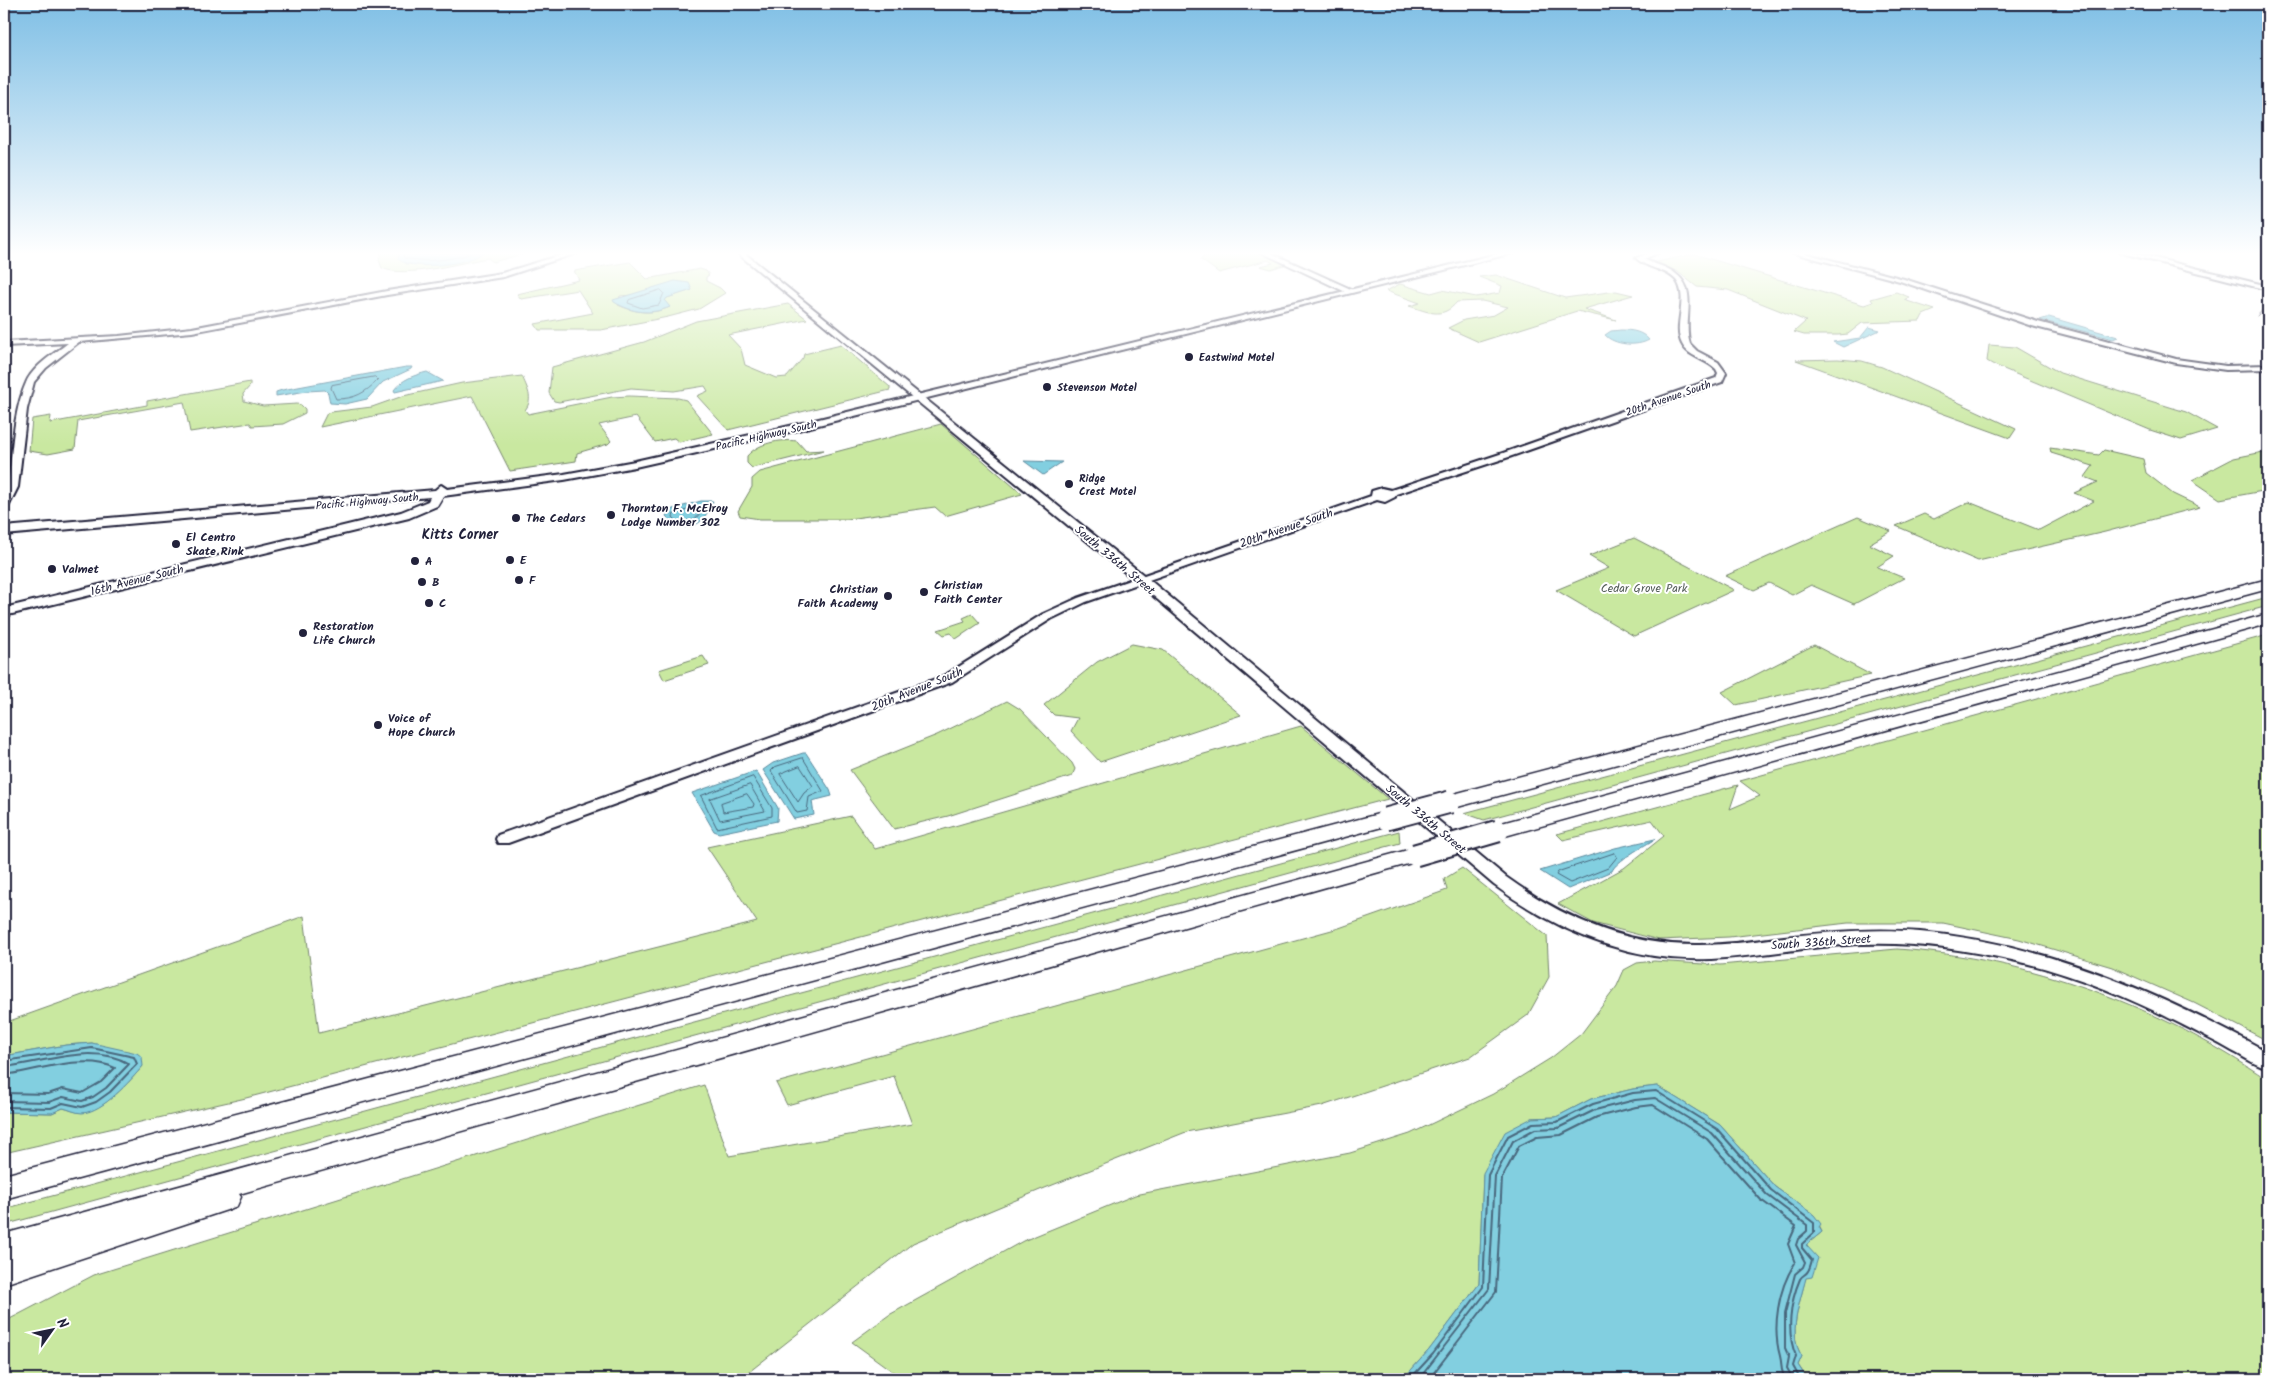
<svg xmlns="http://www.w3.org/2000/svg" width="2272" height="1383" font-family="Kalam,sans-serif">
  <rect width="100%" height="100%" fill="#fff"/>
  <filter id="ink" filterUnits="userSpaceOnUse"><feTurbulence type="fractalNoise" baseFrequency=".02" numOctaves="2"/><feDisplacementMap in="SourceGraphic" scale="10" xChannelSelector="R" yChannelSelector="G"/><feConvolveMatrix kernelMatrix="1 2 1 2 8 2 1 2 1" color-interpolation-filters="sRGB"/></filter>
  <g filter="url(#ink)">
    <!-- green -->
    <g fill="#c9e8a0" stroke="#76856e" fill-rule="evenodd">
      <path d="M 381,252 L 399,252 L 398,254 L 406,264 L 424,265 L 449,263 L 476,257 L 483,252 L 530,252 L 493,262 L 488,258 C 462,262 405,279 382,268 L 379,260 Z"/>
      <path d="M 1202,252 L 1259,252 L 1287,264 L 1271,269 L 1260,266 L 1273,263 L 1268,260 L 1219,273 L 1200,259 L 1208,255 Z"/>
      <path d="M 1694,254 L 1864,305 L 1873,302 L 1871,299 L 1896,292 L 1909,297 L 1904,300 L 1935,310 L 1923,315 L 1920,321 L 1862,323 L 1848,334 L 1838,335 L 1804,335 L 1794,332 L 1806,321 L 1728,290 L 1697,287 L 1678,272 L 1657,262 Z"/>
      <path d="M 630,262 L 647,279 L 700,269 L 706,271 L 709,275 L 706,277 L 706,281 L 720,288 L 725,293 L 699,309 L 668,317 L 601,330 L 539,330 L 535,324 L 593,313 L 578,290 L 521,299 L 517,294 L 579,280 L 574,271 ZM 692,290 L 667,298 L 664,301 L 670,307 C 652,315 636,313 618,305 L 620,296 Z"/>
      <path d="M 1496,275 L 1565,298 L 1616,291 L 1633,295 L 1584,309 L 1616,320 L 1577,311 L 1479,342 L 1448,328 L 1464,320 L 1494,315 L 1508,307 L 1482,301 L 1457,302 C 1442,320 1429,312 1409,306 L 1420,303 L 1386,291 L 1400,284 L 1431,293 L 1442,290 L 1476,297 L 1500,293 L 1502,286 L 1479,277 Z"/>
      <path d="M 788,304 L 807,319 L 728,335 L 741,349 L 745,365 L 776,378 L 787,377 L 803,358 L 804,354 L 841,345 L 890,387 L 890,390 L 728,430 L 697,396 L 708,391 L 705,386 L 674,391 L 631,388 L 559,402 L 554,401 L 549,393 L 552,367 L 644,342 L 696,321 Z"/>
      <path d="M 1989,345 L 2015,347 L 2060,373 L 2186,412 L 2217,429 L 2181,440 L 2150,430 L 1994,365 L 1987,361 Z"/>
      <path d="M 1838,359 L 1862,361 L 1882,367 L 2016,429 L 2010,438 L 1796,360 Z"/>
      <path d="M 522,376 C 527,388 534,399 525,410 L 528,414 L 612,397 L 629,396 L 678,398 L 686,400 L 713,434 L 679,442 L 674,438 L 655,442 L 636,417 L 599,425 L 611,441 L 608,444 L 577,453 L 576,461 L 510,471 L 472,396 L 320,427 L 327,413 L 331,412 L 372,407 L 403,396 L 462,383 Z"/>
      <path d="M 250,382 L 250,386 L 243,394 L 244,401 L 263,406 L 297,404 L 301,405 L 305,409 L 305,413 L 283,424 L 252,426 L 250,423 L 190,432 L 184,402 L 78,421 L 75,449 L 48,454 L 29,451 L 32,419 L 51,416 L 50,423 L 147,405 L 147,401 Z"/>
      <path d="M 941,424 L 1022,494 L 945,516 L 935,507 L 847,519 L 760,519 L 740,516 L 738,511 L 752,487 L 752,479 L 760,472 Z"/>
      <path d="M 797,441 L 806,451 L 824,450 L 752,468 L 747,463 L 747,456 C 758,443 780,439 797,441 Z"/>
      <path d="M 2050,448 L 2099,455 L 2104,450 L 2143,459 L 2146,473 L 2173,494 L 2200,507 L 2105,532 L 1978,561 L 1896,526 L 1924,514 L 1934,519 L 1969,502 L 2039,530 L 2094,501 L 2074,493 L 2098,482 L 2085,477 L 2093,466 L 2051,453 Z"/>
      <path d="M 2268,451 L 2268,490 L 2220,499 L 2192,480 L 2234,458 Z"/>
      <path d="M 1858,517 L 1891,531 L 1869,544 L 1894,556 L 1877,567 L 1904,578 L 1854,604 L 1811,585 L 1792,595 L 1769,583 L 1754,590 L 1725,576 Z"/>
      <path d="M 1634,538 L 1734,590 L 1634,636 L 1556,590 L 1609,568 L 1589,556 Z"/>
      <path d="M 2268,597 L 2268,606 L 1484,820 L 1464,813 Z"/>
      <path d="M 972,614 L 980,623 L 956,639 L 951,633 L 944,635 L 938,630 L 965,621 L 963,618 Z"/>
      <path d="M 2268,635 L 2268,1041 L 2194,1003 L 2112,967 L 2019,939 L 1943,923 L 1848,923 L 1729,937 L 1659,940 L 1593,923 L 1558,904 L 1624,868 L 1664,836 L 1652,820 L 1563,840 L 1557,834 L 1738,785 L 1730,809 L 1760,796 L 1740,781 Z"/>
      <path d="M 1132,644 L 1163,650 L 1241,715 L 1100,762 L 1071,731 L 1078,718 L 1054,715 L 1044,705 L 1097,662 Z"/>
      <path d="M 1814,645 L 1871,675 L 1736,705 L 1722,692 Z"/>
      <path d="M 703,656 L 709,665 L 664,680 L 659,670 Z"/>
      <path d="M 1007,701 L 1020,709 L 1072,763 L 1075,769 L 1072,776 L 948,816 L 894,829 L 850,770 L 937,735 Z"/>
      <path d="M 1301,726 L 1388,799 L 246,1098 L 4,1153 L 4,1112 L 52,1113 L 63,1108 C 68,1109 76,1113 82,1112 C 103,1112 130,1081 143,1066 L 92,1043 L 66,1045 L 4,1056 L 4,1023 L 304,916 L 319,1033 L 757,922 L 707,847 L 851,816 L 875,849 Z"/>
      <path d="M 1399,831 L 1400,843 L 4,1225 L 4,1209 Z"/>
      <path d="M 1462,868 L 1547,936 L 1549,977 L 1528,1015 L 1470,1057 L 1322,1106 L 1186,1132 L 1040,1190 L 913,1243 L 740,1379 L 4,1379 L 4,1322 L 94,1275 L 704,1085 L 729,1156 L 912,1124 L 894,1076 L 787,1105 L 776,1083 L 1339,928 L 1447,890 L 1444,879 Z"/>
      <path d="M 1897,949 C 2030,958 2158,1005 2268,1080 L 2268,1379 L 1804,1379 L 1805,1375 L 1798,1365 L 1802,1356 C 1787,1334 1800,1304 1805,1280 C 1807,1269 1806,1256 1806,1245 L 1822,1232 L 1814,1215 L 1775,1187 L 1720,1125 L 1657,1086 L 1633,1089 L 1591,1099 L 1556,1117 L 1532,1118 L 1483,1174 L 1479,1284 L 1429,1350 L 1403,1379 L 903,1379 L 852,1342 L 889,1315 L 1023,1241 L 1135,1195 L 1350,1153 L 1410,1134 L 1493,1094 L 1551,1058 L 1581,1034 L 1617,986 L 1624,970 L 1637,963 L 1654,961 L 1720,965 Z"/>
    </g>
    <!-- water -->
    <g fill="#82cfe0" stroke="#5c8a9e">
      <path d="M 399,252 L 483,252 C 471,265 411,271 398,259 Z"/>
      <path d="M 675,281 L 689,283 L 692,290 L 667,298 L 665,301 L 670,307 C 650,315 633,313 614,302 L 613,300 Z"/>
      <path d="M 2049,317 L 2118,337 L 2113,339 L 2040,320 Z"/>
      <path d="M 1869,327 L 1880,330 L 1843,347 L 1833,342 L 1860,338 Z"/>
      <path d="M 1621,330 C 1631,330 1642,331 1649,340 C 1637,347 1614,345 1605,335 L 1611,331 Z"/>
      <path d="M 406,367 L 412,367 L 411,369 L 383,382 L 367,399 L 345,404 L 330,403 L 328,393 L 325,390 L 307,391 L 276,396 L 276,392 L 282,390 Z"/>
      <path d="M 427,372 L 443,381 L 395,392 L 394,390 C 402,379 415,375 427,372 Z"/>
      <path d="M 1024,461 L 1062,462 L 1043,475 Z"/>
      <path d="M 701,501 L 713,501 C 704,520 700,528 677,527 L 666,516 L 669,511 L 673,509 Z"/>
      <path d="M 803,753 L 806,753 L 830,790 L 832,796 L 812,801 L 814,815 L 794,819 L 763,770 L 773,763 Z"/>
      <path d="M 756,771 L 778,808 L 777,821 L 719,833 L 714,831 L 692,793 Z"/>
      <path d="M 1655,839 C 1644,846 1616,861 1612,871 L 1568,889 L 1540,871 L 1615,848 Z"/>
      <path d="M 92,1043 L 137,1053 L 142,1057 L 143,1066 C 130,1081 103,1112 82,1113 C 76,1113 68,1109 63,1108 L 52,1113 L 4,1112 L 4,1056 L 66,1045 Z"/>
      <path d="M 1657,1086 L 1720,1125 L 1775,1187 L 1814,1215 L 1821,1224 L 1819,1227 L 1822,1232 L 1806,1245 L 1818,1258 L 1812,1277 L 1806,1278 C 1800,1302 1787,1335 1802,1356 L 1798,1365 L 1805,1376 L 1804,1379 L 1403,1379 L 1429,1350 L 1479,1284 L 1483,1173 L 1505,1132 L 1532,1118 L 1556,1117 L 1591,1099 L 1633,1089 Z"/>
    </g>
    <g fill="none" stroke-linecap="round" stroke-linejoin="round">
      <!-- shore-far1 -->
      <g stroke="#48677d" stroke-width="1">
        <path d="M 403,252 L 404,258 C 428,263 452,260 475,252"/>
        <path d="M 661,290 L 664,293 L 659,305 L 642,308 L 628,303 L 629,300 Z"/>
        <path d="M 375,377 L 378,380 C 365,393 355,399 336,399 L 331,388 L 332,385 Z"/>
        <path d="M 700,507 L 703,510 L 694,520 L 678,522 L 673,517 L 674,514 Z"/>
        <path d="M 803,758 L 823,791 L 809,797 L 807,811 L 797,813 L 771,771 L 775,767 Z"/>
        <path d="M 800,766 L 813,786 L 804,793 L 798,802 L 780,774 Z"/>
        <path d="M 753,777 L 772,808 L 772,816 L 717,828 L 701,796 Z"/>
        <path d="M 750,785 L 765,811 L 720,820 L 710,799 Z"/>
        <path d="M 747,794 L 754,804 L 753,807 L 723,812 L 721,803 Z"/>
        <path d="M 1615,853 L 1617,857 L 1608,868 L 1570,883 L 1556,875 L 1558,872 Z"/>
      </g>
      <!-- shore -->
      <g stroke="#48677d" stroke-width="2">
        <path d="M 4,1061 L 92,1048 L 134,1057 L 137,1064 L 110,1092 L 96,1102 L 82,1107 L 63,1103 L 51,1108 L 4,1107"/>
        <path d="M 4,1067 C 43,1063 93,1042 129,1064 L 106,1088 L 93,1097 L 82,1101 L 63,1097 L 49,1102 L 4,1101"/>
        <path d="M 4,1075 C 36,1071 86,1053 115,1068 L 101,1082 L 82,1093 L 63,1089 L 48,1094 L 4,1093"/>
        <path d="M 1410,1379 L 1433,1354 L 1483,1287 L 1488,1175 L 1508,1136 L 1533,1123 L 1557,1122 L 1593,1104 L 1633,1093 L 1656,1091 L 1717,1129 L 1771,1190 L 1814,1223 L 1814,1233 L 1802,1244 L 1802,1248 L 1812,1260 C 1811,1263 1810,1268 1808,1271 C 1806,1275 1802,1275 1800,1279 C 1790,1302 1786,1333 1796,1356 L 1793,1366 L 1800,1379"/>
        <path d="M 1419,1379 L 1489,1289 L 1495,1176 L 1513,1141 L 1535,1129 L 1558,1128 L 1595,1110 L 1635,1100 L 1655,1098 L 1712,1133 L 1767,1195 L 1807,1225 L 1807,1231 L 1798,1239 L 1796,1245 L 1805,1262 L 1803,1267 L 1795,1274 L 1785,1313 L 1785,1348 L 1789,1357 L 1787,1368 L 1793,1379"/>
        <path d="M 1429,1379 L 1496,1292 L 1502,1178 L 1519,1146 L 1537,1137 L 1561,1135 L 1597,1117 L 1636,1107 L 1653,1105 L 1707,1139 L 1761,1200 L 1796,1226 L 1788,1244 L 1795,1263 C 1778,1289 1772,1327 1780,1356 C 1782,1364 1781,1372 1785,1379"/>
      </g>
      <!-- tertiary casing -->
      <g stroke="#22223b" stroke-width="4">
        <g id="tertiary">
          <path d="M 571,252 L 580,252 L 503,277 L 387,295 L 192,332 L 79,342 L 46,368 L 34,382 L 27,409 L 18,487 L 9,505 L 4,508 L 4,496 L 8,487 C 12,455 13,412 26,383 C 33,366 54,354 68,343 L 4,346 L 4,342 L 119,336 L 192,328 L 387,291 L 502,273 Z"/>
          <path d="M 1261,252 L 1269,252 L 1355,291 L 1348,293 Z"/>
          <path d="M 1651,252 L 1660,252 L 1644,259 C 1654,265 1667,266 1676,274 C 1699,291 1682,321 1690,344 L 1697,351 L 1718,362 L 1726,373 L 1722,382 L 1509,457 L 1396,494 L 1395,497 L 1385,502 L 1377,500 L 1086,602 L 1051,619 L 952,682 L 508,843 L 498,843 L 496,839 L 498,835 L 944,676 L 1043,614 L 1078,598 L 1371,496 L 1372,491 L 1382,488 L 1391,490 L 1503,453 L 1716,378 L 1718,373 L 1716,369 C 1706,359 1688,357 1682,344 C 1672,325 1690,299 1676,280 C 1665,268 1647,269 1636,258 Z"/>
          <path d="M 1790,252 L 1800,252 L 1904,279 L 2038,322 L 2176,359 L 2226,366 L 2268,365 L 2268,369 L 2226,370 L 2176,363 L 2032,326 L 1900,281 Z"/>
        </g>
      </g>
      <!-- secondary casing -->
      <g stroke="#22223b" stroke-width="4">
        <path id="secondary" d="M 736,252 L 743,252 L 1146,577 L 1506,877 C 1564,919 1627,946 1699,945 C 1728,945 1756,941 1784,937 C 1829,932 1875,928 1920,932 C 2045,943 2159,993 2268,1052 L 2268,1069 C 2255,1065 2244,1057 2232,1051 C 2215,1041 2198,1033 2181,1024 C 2128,997 2071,973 2012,960 C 1963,949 1913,942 1862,944 C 1811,946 1761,956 1711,959 C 1631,963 1558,932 1494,885 L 1138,583 Z"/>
      </g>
      <!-- primary casing -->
      <g stroke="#22223b" stroke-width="4">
        <g id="primary">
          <path d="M 1505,252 L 1517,252 L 794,431 L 635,467 L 564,480 L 443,496 L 437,506 L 409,518 L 4,616 L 4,608 L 401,512 L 428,501 L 430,497 L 4,535 L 4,527 L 435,490 L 441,485 L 447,489 L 463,487 L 564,474 L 635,461 L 794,425 Z"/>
          <path d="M 2118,252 L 2130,252 L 2268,286 L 2268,290 Z"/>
        </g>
      </g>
      <!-- motorway casing -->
      <g stroke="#22223b" stroke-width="3">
        <g id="motorway">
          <path d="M 2268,579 L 2268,589 L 1450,809 L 1443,807 L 1440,802 L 1443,797 L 1450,795 Z"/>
          <path d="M 2268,614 L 2268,624 L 1498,838 L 1491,836 L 1488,831 L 1491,826 L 1498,824 Z"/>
          <path d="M 1386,812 L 1393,814 L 1396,819 L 1393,824 L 4,1199 L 4,1175 Z"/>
          <path d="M 1415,848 L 1422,850 L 1425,855 L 1422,860 L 239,1194 L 241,1197 L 237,1206 L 227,1210 L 4,1284 L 4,1234 Z"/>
        </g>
      </g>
      <!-- tertiary -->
      <use href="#tertiary" fill="#fff" fill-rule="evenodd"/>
      <!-- secondary -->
      <use href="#secondary" fill="#fff" fill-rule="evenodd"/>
      <!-- primary -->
      <use href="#primary" fill="#fff" fill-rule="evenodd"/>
      <!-- motorway -->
      <use href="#motorway" fill="#fff" fill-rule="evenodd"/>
      <!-- tram -->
      <path stroke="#22223b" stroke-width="1" d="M 2257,316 L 2268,304"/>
      <!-- motorway-bridge casing -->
      <g stroke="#22223b" stroke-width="25" stroke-linecap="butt">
        <g id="motorway-bridge">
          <path d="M 1386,819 L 1450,802"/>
          <path d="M 1415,855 L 1498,831"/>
        </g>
      </g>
      <!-- motorway-bridge -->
      <use href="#motorway-bridge" stroke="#fff" stroke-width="21"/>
    </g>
  </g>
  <!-- sky -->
  <linearGradient id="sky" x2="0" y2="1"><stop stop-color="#7fbfe5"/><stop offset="0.57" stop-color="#fff"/><stop offset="1" stop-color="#fff" stop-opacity="0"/></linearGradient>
  <rect width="2272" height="445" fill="url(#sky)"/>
  <!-- markers -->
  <g fill="#22223b" stroke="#fff" stroke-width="2">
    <circle cx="1189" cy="357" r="5"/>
    <circle cx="1047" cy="387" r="5"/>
    <circle cx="1069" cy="484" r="5"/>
    <circle cx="611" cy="515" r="5"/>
    <circle cx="516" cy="518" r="5"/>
    <circle cx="176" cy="544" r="5"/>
    <circle cx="510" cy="560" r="5"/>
    <circle cx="415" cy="561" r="5"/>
    <circle cx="52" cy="569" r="5"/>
    <circle cx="519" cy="580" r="5"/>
    <circle cx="422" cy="582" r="5"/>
    <circle cx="924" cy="592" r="5"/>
    <circle cx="888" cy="596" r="5"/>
    <circle cx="429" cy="603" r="5"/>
    <circle cx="303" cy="633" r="5"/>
    <circle cx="378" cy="725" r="5"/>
  </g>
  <g text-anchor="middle" stroke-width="4" stroke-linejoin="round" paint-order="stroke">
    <!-- far-poi labels -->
    <g font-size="11" font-weight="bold" fill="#22223b" stroke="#fff" text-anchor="start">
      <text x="1199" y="361">Eastwind Motel</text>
      <text x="1057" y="391">Stevenson Motel</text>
      <text x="1079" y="482">Ridge<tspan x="1079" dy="13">Crest Motel</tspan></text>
    </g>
    <!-- far-street labels -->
    <g font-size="11" fill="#22223b" stroke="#fff">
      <text transform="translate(1668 398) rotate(-19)" y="4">20th Avenue South</text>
      <text transform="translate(766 435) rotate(-13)" y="4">Pacific Highway South</text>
      <text transform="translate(367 501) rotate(-5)" y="4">Pacific Highway South</text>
    </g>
    <!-- poi labels -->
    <g font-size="12" font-weight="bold" fill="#22223b" stroke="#fff" text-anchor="start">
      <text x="621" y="512">Thornton F. McElroy<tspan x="621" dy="14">Lodge Number 302</tspan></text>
      <text x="526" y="522">The Cedars</text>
      <text x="186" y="541">El Centro<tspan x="186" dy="14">Skate Rink</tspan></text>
      <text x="520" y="564">E</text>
      <text x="425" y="565">A</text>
      <text x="62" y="573">Valmet</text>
      <text x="529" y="584">F</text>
      <text x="432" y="586">B</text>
      <text x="934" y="589">Christian<tspan x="934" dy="14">Faith Center</tspan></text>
      <text x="878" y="593" text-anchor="end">Christian<tspan x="878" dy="14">Faith Academy</tspan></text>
      <text x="439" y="607">C</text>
      <text x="313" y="630">Restoration<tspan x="313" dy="14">Life Church</tspan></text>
      <text x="388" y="722">Voice of<tspan x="388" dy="14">Hope Church</tspan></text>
    </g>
    <!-- street labels -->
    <g font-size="12" fill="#22223b" stroke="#fff">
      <text transform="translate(1286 528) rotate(-19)" y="4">20th Avenue South</text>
      <text transform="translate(1115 560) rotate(40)" y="4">South 336th Street</text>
      <text transform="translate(137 580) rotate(-14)" y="4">16th Avenue South</text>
      <text transform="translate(917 689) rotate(-22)" y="4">20th Avenue South</text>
      <text transform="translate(1426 819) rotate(40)" y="4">South 336th Street</text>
      <text transform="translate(1821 942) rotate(-4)" y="4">South 336th Street</text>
    </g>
    <!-- park labels -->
    <g font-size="12" fill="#545d59" stroke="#fff">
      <text x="1644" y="592">Cedar Grove Park</text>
    </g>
    <!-- neighbourhood labels -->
    <g font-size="14" font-weight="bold" fill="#22223b" stroke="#fff">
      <text x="460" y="539">Kitts Corner</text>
    </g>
  </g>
  <!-- margin -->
  <rect width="2272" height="1383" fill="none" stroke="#fff" stroke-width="20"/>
  <rect x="10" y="10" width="2252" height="1363" fill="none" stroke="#22223b" stroke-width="2" filter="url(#ink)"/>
  <!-- north arrow -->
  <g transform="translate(52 1330) rotate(57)" stroke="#ffffff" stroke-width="4" paint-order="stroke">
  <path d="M0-4L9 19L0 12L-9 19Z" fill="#22223b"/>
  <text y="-8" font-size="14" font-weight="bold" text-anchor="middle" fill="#22223b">N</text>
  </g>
</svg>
